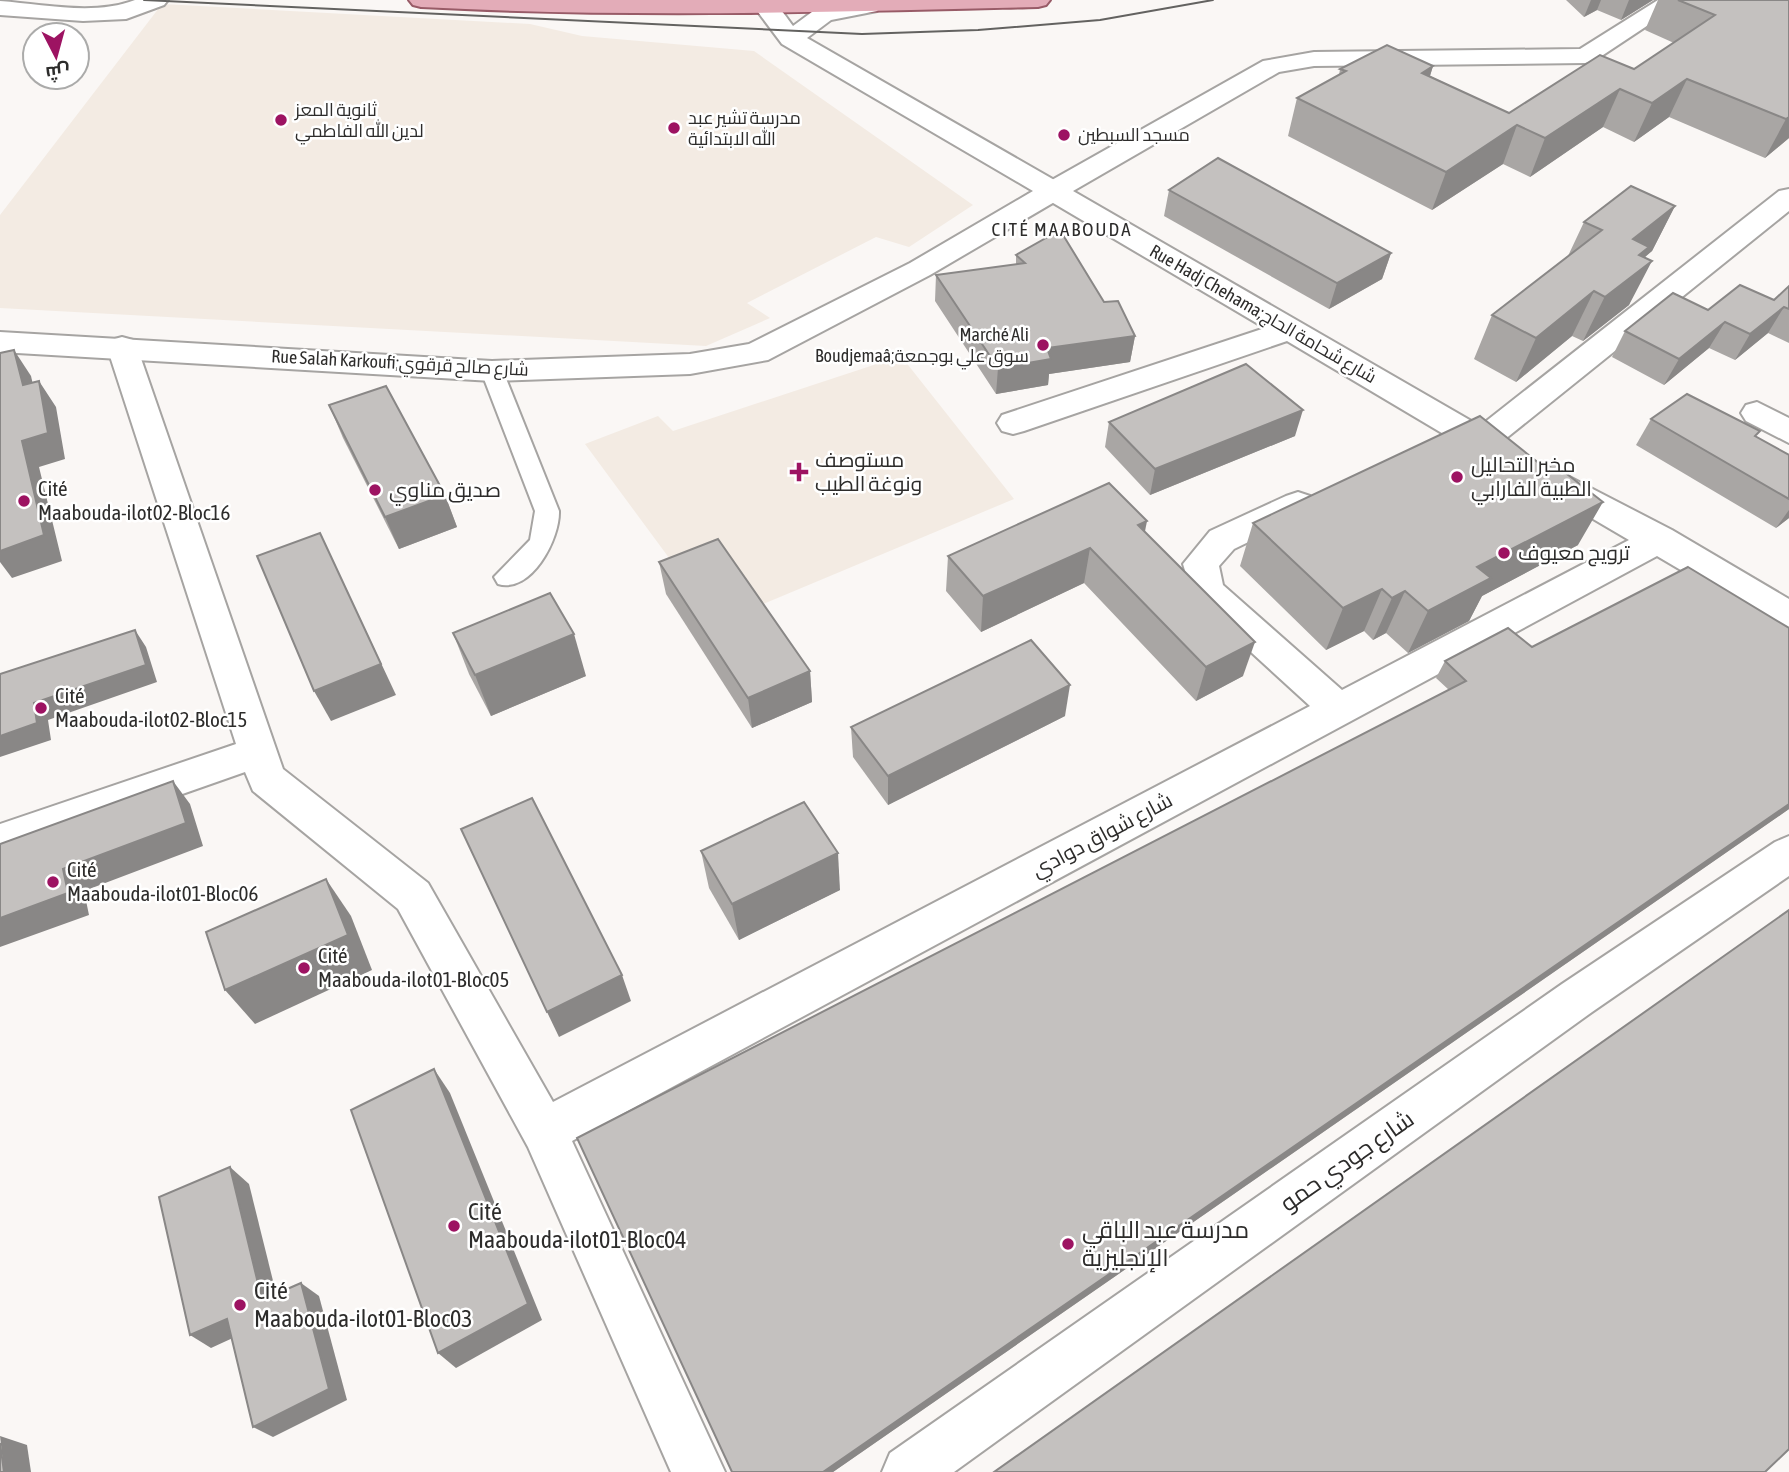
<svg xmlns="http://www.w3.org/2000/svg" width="1789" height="1472" font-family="'Asap Condensed',Cairo,sans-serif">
  <rect width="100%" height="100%" fill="#faf7f5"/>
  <!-- built -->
  <g fill="#f3ebe3">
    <path d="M 162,4 L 530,24 L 582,36 L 754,51 L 973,205 L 909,247 L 876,237 L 747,303 L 770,318 L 706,346 L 0,308 L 0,215 Z"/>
    <path d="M 901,356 L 1014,499 L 749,610 L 689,585 L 585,444 L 658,416 L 673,431 Z"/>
  </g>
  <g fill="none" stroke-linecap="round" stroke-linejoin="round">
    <!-- service casing -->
    <g stroke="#a6a4a2" stroke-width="4">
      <path id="service" d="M 492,364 L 500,366 L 503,371 L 559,511 C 560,539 531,594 498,584 L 494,577 L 530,540 L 535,511 L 481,371 L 484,366 Z"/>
    </g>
    <!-- minor casing -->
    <g stroke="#a6a4a2" stroke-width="4">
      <g id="minor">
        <path d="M 135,0 L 168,0 L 164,5 L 126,19 L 83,21 L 0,15 L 0,1 C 42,4 95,16 135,0 Z"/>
        <path d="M 1658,0 L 1686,0 L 1594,61 L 1585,63 L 1314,66 L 1279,72 L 1073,191 L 1480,426 L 1779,191 L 1789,189 L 1789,211 L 1504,440 L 1517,453 L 1513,461 L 1501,464 L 1489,461 L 1287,341 L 1024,431 L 1013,434 L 1002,431 L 997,423 L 1002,415 L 1265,328 L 1043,197 L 1039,191 L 1043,185 L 1263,61 L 1314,52 L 1580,49 Z"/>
        <path d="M 122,337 L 133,340 L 137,347 L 283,769 L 428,883 L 553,1102 L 1310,706 L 1194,600 L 1183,564 L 1210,531 L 1286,496 L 1298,492 L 1310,496 L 1315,504 L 1310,512 L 1234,549 L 1219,566 L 1223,585 L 1342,690 L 1629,540 L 1542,489 L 1537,481 L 1542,473 L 1554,469 L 1672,530 L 1789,599 L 1789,630 L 1776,626 L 1657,556 L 572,1141 L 725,1472 L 671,1472 L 528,1147 L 398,909 L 253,791 L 245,772 L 0,858 L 0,824 L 236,744 L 107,347 L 111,340 Z"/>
        <path d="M 1757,402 L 1789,418 L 1789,443 L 1746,421 L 1741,413 L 1746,405 Z"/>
        <path d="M 1789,836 L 1789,876 L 1592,1012 L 954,1472 L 882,1472 L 890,1453 L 1562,984 L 1775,842 Z"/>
      </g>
    </g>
    <!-- tertiary casing -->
    <g stroke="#a6a4a2" stroke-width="4">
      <path id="tertiary" d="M 863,0 L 877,1 L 881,6 L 877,11 L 831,20 L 807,38 L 1063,185 L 1067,191 L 1063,197 L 930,275 L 768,360 L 690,374 L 492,381 L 0,352 L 0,332 L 492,361 L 690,354 L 749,344 L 910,263 L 1033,191 L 782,44 L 755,8 L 759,3 C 777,0 783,13 793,26 L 816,9 Z"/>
    </g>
    <!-- primary casing -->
    <g stroke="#985b67" stroke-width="4">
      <path id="primary" d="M 409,0 L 1050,0 L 1046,5 L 1038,7 C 832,12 627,18 421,7 L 413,5 Z"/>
    </g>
    <!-- service -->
    <use href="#service" fill="#fff" fill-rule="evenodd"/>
    <!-- minor -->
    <use href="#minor" fill="#fff" fill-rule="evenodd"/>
    <!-- tertiary -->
    <use href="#tertiary" fill="#fff" fill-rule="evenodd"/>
    <!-- primary -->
    <use href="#primary" fill="#e3acb8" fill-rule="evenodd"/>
    <!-- tram -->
    <path stroke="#636260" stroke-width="2" d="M 144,0 L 862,34 L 978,30 L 1100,20 L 1213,0"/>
  </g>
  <!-- wall -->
  <g fill="#a9a6a4">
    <path d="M 1566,0 L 1653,0 L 1621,20 L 1597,10 L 1584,17 Z"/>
    <path d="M 1658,0 L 1789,0 L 1789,138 L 1765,158 L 1669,117 L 1634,142 L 1603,127 L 1530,177 L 1503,164 L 1432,210 L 1288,136 L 1297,98 L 1339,75 L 1340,69 L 1433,66 L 1430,76 L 1509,113 L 1634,69 L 1674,43 L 1645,30 Z"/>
    <path d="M 1169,190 L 1391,253 L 1382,279 L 1329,309 L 1164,216 Z"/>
    <path d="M 1675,206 L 1652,251 L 1644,257 L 1629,305 L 1583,341 L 1572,336 L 1516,382 L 1474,359 L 1492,315 L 1568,256 L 1584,222 Z"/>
    <path d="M 1016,255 L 1104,302 L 1135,336 L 1130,362 L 1049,374 L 1048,385 L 996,394 L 935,301 L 936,275 L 1016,265 Z"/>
    <path d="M 1789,286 L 1789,343 L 1768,333 L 1735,360 L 1709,348 L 1664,385 L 1612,357 L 1625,331 L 1774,300 Z"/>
    <path d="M 329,405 L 445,495 L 457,527 L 399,549 L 343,438 Z"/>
    <path d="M 1651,419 L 1757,437 L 1789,455 L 1789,518 L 1776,528 L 1636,445 Z"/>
    <path d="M 1109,422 L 1295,436 L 1150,495 L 1105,447 Z"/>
    <path d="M 1253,523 L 1578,545 L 1482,596 L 1469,621 L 1408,653 L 1386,633 L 1373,640 L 1364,631 L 1326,650 L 1240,566 Z"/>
    <path d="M 1145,532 L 1243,676 L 1196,701 L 1084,583 L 981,632 L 946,591 L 948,556 Z"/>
    <path d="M 659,562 L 810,671 L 812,702 L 752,728 L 666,594 Z"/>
    <path d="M 1789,628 L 1789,809 L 833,1472 L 732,1472 L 1449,690 L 1436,678 L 1445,661 L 1532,647 Z"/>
    <path d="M 453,633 L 586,676 L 491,716 L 469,674 Z"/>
    <path d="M 1065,716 L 888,805 L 853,757 L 851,727 Z"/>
    <path d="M 701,851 L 840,890 L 739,940 L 709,888 Z"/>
  </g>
  <!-- shaded-wall -->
  <g fill="#898786">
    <path d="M 1591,0 L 1601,0 L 1597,10 L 1584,17 Z"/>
    <path d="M 1629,0 L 1653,0 L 1621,20 Z"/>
    <path d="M 1433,66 L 1421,104 L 1422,73 Z"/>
    <path d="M 1687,79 L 1669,117 L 1634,142 L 1652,103 Z"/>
    <path d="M 1620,89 L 1603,127 L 1530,177 L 1545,138 Z"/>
    <path d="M 1789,117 L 1789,138 L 1765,158 L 1786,119 Z"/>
    <path d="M 1517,125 L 1503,164 L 1432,210 L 1446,172 Z"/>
    <path d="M 1675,206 L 1652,251 L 1644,258 L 1652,261 L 1629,305 L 1583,341 L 1633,239 Z"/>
    <path d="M 1391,253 L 1382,279 L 1329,309 L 1337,283 Z"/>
    <path d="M 1594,291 L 1572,336 L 1516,382 L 1536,338 Z"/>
    <path d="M 1784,307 L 1768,333 L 1735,360 L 1750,334 Z"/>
    <path d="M 1725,322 L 1709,348 L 1664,385 L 1679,359 Z"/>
    <path d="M 1135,336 L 1130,362 L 1049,374 L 1048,385 L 996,394 L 998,368 L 1047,348 Z"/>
    <path d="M 14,350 L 31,376 L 39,411 L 23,385 Z"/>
    <path d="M 39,381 L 56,407 L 65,459 L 39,467 L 62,561 L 12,578 L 0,562 L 0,551 L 22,441 Z"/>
    <path d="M 1303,410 L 1295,436 L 1150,495 L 1155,469 Z"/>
    <path d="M 445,495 L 457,527 L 399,549 L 385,517 Z"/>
    <path d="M 1603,502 L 1578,545 L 1482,596 L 1469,621 L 1408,653 L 1428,611 L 1477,567 Z"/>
    <path d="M 1789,510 L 1789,518 L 1776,528 Z"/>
    <path d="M 1147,521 L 1140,557 L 1138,525 Z"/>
    <path d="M 1090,548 L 1084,583 L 981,632 L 983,596 Z"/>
    <path d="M 335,565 L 396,695 L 331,721 L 314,691 Z"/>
    <path d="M 1382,589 L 1364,631 L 1326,650 L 1343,608 Z"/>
    <path d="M 1405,591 L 1386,633 L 1373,640 L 1392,598 Z"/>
    <path d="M 135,630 L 146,647 L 157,682 L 48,720 L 51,740 L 0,757 L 0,736 L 34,703 Z"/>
    <path d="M 574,634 L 586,676 L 491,716 L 475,675 Z"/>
    <path d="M 1255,642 L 1243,676 L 1196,701 L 1206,667 Z"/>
    <path d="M 810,671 L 812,702 L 752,728 L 748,698 Z"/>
    <path d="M 1070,685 L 1065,716 L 888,805 L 888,776 Z"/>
    <path d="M 173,781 L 190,804 L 203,846 L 84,891 L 89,915 L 0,947 L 0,918 L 63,869 Z"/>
    <path d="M 1789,804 L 1789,809 L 833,1472 L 823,1472 Z"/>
    <path d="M 838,853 L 840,890 L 739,940 L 732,904 Z"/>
    <path d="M 326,879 L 351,916 L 372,970 L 255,1024 L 225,990 Z"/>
    <path d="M 622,975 L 631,1001 L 559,1037 L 547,1012 Z"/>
    <path d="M 434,1069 L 450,1093 L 542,1320 L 456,1368 L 438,1353 Z"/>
    <path d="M 230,1167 L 249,1184 L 281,1313 L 262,1300 Z"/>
    <path d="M 301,1283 L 319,1296 L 347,1400 L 273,1437 L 253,1427 Z"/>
    <path d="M 227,1319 L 248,1331 L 211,1348 L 190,1335 Z"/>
    <path d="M 0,1436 L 27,1445 L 31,1472 L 4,1472 Z"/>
  </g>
  <!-- building -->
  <g fill="#c4c1bf" stroke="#898786" stroke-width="2">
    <path d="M 1678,0 L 1789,0 L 1789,117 L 1786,119 L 1687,79 L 1652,103 L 1620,89 L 1545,138 L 1517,125 L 1446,172 L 1297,98 L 1346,71 L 1340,69 L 1387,45 L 1433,66 L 1422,73 L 1509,113 L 1600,55 L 1634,69 L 1715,15 Z"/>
    <path d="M 1218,158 L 1391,253 L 1337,283 L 1169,190 Z"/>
    <path d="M 1631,186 L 1675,206 L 1633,239 L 1649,247 L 1639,255 L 1652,261 L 1605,297 L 1594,291 L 1536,338 L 1492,315 L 1602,230 L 1584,222 Z"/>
    <path d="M 1060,230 L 1104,302 L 1118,301 L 1135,336 L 1047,348 L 1051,359 L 998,368 L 936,275 L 1025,263 L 1016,255 Z"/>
    <path d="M 1740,285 L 1774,300 L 1789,286 L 1789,309 L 1784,307 L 1750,334 L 1725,322 L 1679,359 L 1625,331 L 1673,293 L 1708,310 Z"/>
    <path d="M 14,350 L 23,385 L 39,381 L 48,433 L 22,441 L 44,535 L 0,551 L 0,353 Z"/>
    <path d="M 1246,364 L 1303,410 L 1155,469 L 1109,422 Z"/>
    <path d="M 386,386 L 445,495 L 385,517 L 329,405 Z"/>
    <path d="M 1687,394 L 1760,431 L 1755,436 L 1789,455 L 1789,499 L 1651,419 Z"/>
    <path d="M 1480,416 L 1545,468 L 1554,464 L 1603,502 L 1477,567 L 1491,578 L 1428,611 L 1405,591 L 1392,598 L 1382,589 L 1343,608 L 1253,523 Z"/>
    <path d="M 1109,483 L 1147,521 L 1138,525 L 1255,642 L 1206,667 L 1090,548 L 983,596 L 948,556 Z"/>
    <path d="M 320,533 L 381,664 L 314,691 L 257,556 Z"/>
    <path d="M 718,539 L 810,671 L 748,698 L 659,562 Z"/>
    <path d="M 1688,567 L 1789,628 L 1789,804 L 823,1472 L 732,1472 L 577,1138 L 1466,681 L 1445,661 L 1508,628 L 1532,647 Z"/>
    <path d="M 550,593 L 574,634 L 475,675 L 453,633 Z"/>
    <path d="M 135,630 L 146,665 L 34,703 L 37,723 L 0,736 L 0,674 Z"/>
    <path d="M 1031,640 L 1070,685 L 888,776 L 851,727 Z"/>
    <path d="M 173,781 L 186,823 L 63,869 L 68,893 L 0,918 L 0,844 Z"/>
    <path d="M 532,798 L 622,975 L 547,1012 L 461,829 Z"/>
    <path d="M 804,802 L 838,853 L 732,904 L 701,851 Z"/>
    <path d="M 326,879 L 348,935 L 225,990 L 206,932 Z"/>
    <path d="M 1789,910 L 1789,1449 L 1765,1472 L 994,1472 Z"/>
    <path d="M 434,1069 L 528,1304 L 438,1353 L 351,1110 Z"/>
    <path d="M 230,1167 L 262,1300 L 301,1283 L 329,1389 L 253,1427 L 227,1319 L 190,1335 L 159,1197 Z"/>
    <path d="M 0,1443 L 4,1472 L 0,1472 Z"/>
  </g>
  <!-- markers -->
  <g fill="#9d1362" stroke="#fff" stroke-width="2.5">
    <circle cx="281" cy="120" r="7"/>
    <circle cx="674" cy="128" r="7"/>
    <circle cx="1064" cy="135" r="7"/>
    <circle cx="1043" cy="345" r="7"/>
    <path d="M795.5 461.5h7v7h7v7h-7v7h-7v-7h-7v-7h7z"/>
    <circle cx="1457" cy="477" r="7"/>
    <circle cx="375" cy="490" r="7"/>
    <circle cx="24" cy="501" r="7"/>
    <circle cx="1504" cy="553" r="7"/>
    <circle cx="41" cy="708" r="7"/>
    <circle cx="53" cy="882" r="7"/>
    <circle cx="304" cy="968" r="7"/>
    <circle cx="454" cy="1226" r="7"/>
    <circle cx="1068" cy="1244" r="7"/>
    <circle cx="240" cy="1305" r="7"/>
  </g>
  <g text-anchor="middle" stroke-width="5" stroke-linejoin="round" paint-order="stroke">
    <!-- far-poi labels -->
    <g font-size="18" fill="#2d2c2b" stroke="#fff" text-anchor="start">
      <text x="295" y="116">ثانوية المعز<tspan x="295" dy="21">لدين الله الفاطمي</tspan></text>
      <text x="688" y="124">مدرسة تشير عبد<tspan x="688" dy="21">الله الابتدائية</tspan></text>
      <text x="1078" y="141">مسجد السبطين</text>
      <text x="1029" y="341" text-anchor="end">Marché Ali<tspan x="1029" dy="21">Boudjemaâ;سوق علي بوجمعة</tspan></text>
    </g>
    <!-- far-street labels -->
    <g font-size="18" fill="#2d2c2b" stroke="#fff">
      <text transform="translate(1263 314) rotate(30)" y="6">Rue Hadj Chehama;شارع شحامة الحاج</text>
      <text transform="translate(400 363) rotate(3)" y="6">Rue Salah Karkoufi;شارع صالح قرقوي</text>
    </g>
    <!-- far-neighbourhood labels -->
    <g font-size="19" letter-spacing="2" fill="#2d2c2b" stroke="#fff">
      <text x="1062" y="236">CITÉ MAABOUDA</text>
    </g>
    <!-- poi labels -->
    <g font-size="21" fill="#2d2c2b" stroke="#fff" text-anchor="start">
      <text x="815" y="467">مستوصف<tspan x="815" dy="24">ونوغة الطيب</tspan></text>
      <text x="1471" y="472">مخبر التحاليل<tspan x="1471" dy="24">الطبية الفارابي</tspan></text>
      <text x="38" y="496">Cité<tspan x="38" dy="24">Maabouda-ilot02-Bloc16</tspan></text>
      <text x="389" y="497">صديق مناوي</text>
      <text x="1518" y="560">ترويج معيوف</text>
      <text x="55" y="703">Cité<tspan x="55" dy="24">Maabouda-ilot02-Bloc15</tspan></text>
      <text x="67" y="877">Cité<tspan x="67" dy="24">Maabouda-ilot01-Bloc06</tspan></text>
      <text x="318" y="963">Cité<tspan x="318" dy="24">Maabouda-ilot01-Bloc05</tspan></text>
    </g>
    <!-- street labels -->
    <g font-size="21" fill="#2d2c2b" stroke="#fff">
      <text transform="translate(1102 835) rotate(-28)" y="7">شارع شواق دوادي</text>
    </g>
    <!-- near-street labels -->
    <g font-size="24" fill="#2d2c2b" stroke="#fff">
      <text transform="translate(1347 1161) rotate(-35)" y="8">شارع جودي حمو</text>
    </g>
    <!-- near-poi labels -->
    <g font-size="24" fill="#2d2c2b" stroke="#fff" text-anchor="start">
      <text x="468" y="1220">Cité<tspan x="468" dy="28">Maabouda-ilot01-Bloc04</tspan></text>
      <text x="1082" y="1238">مدرسة عبد الباقي<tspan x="1082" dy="28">الإنجليزية</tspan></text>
      <text x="254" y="1299">Cité<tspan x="254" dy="28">Maabouda-ilot01-Bloc03</tspan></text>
    </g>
  </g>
  <!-- north arrow -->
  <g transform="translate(56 56) rotate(174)"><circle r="33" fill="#ffffff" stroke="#ababaa" stroke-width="2"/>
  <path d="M0-5L12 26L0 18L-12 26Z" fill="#9d1362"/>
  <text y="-10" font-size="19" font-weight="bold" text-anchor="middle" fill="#2d2c2b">ش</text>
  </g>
</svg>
